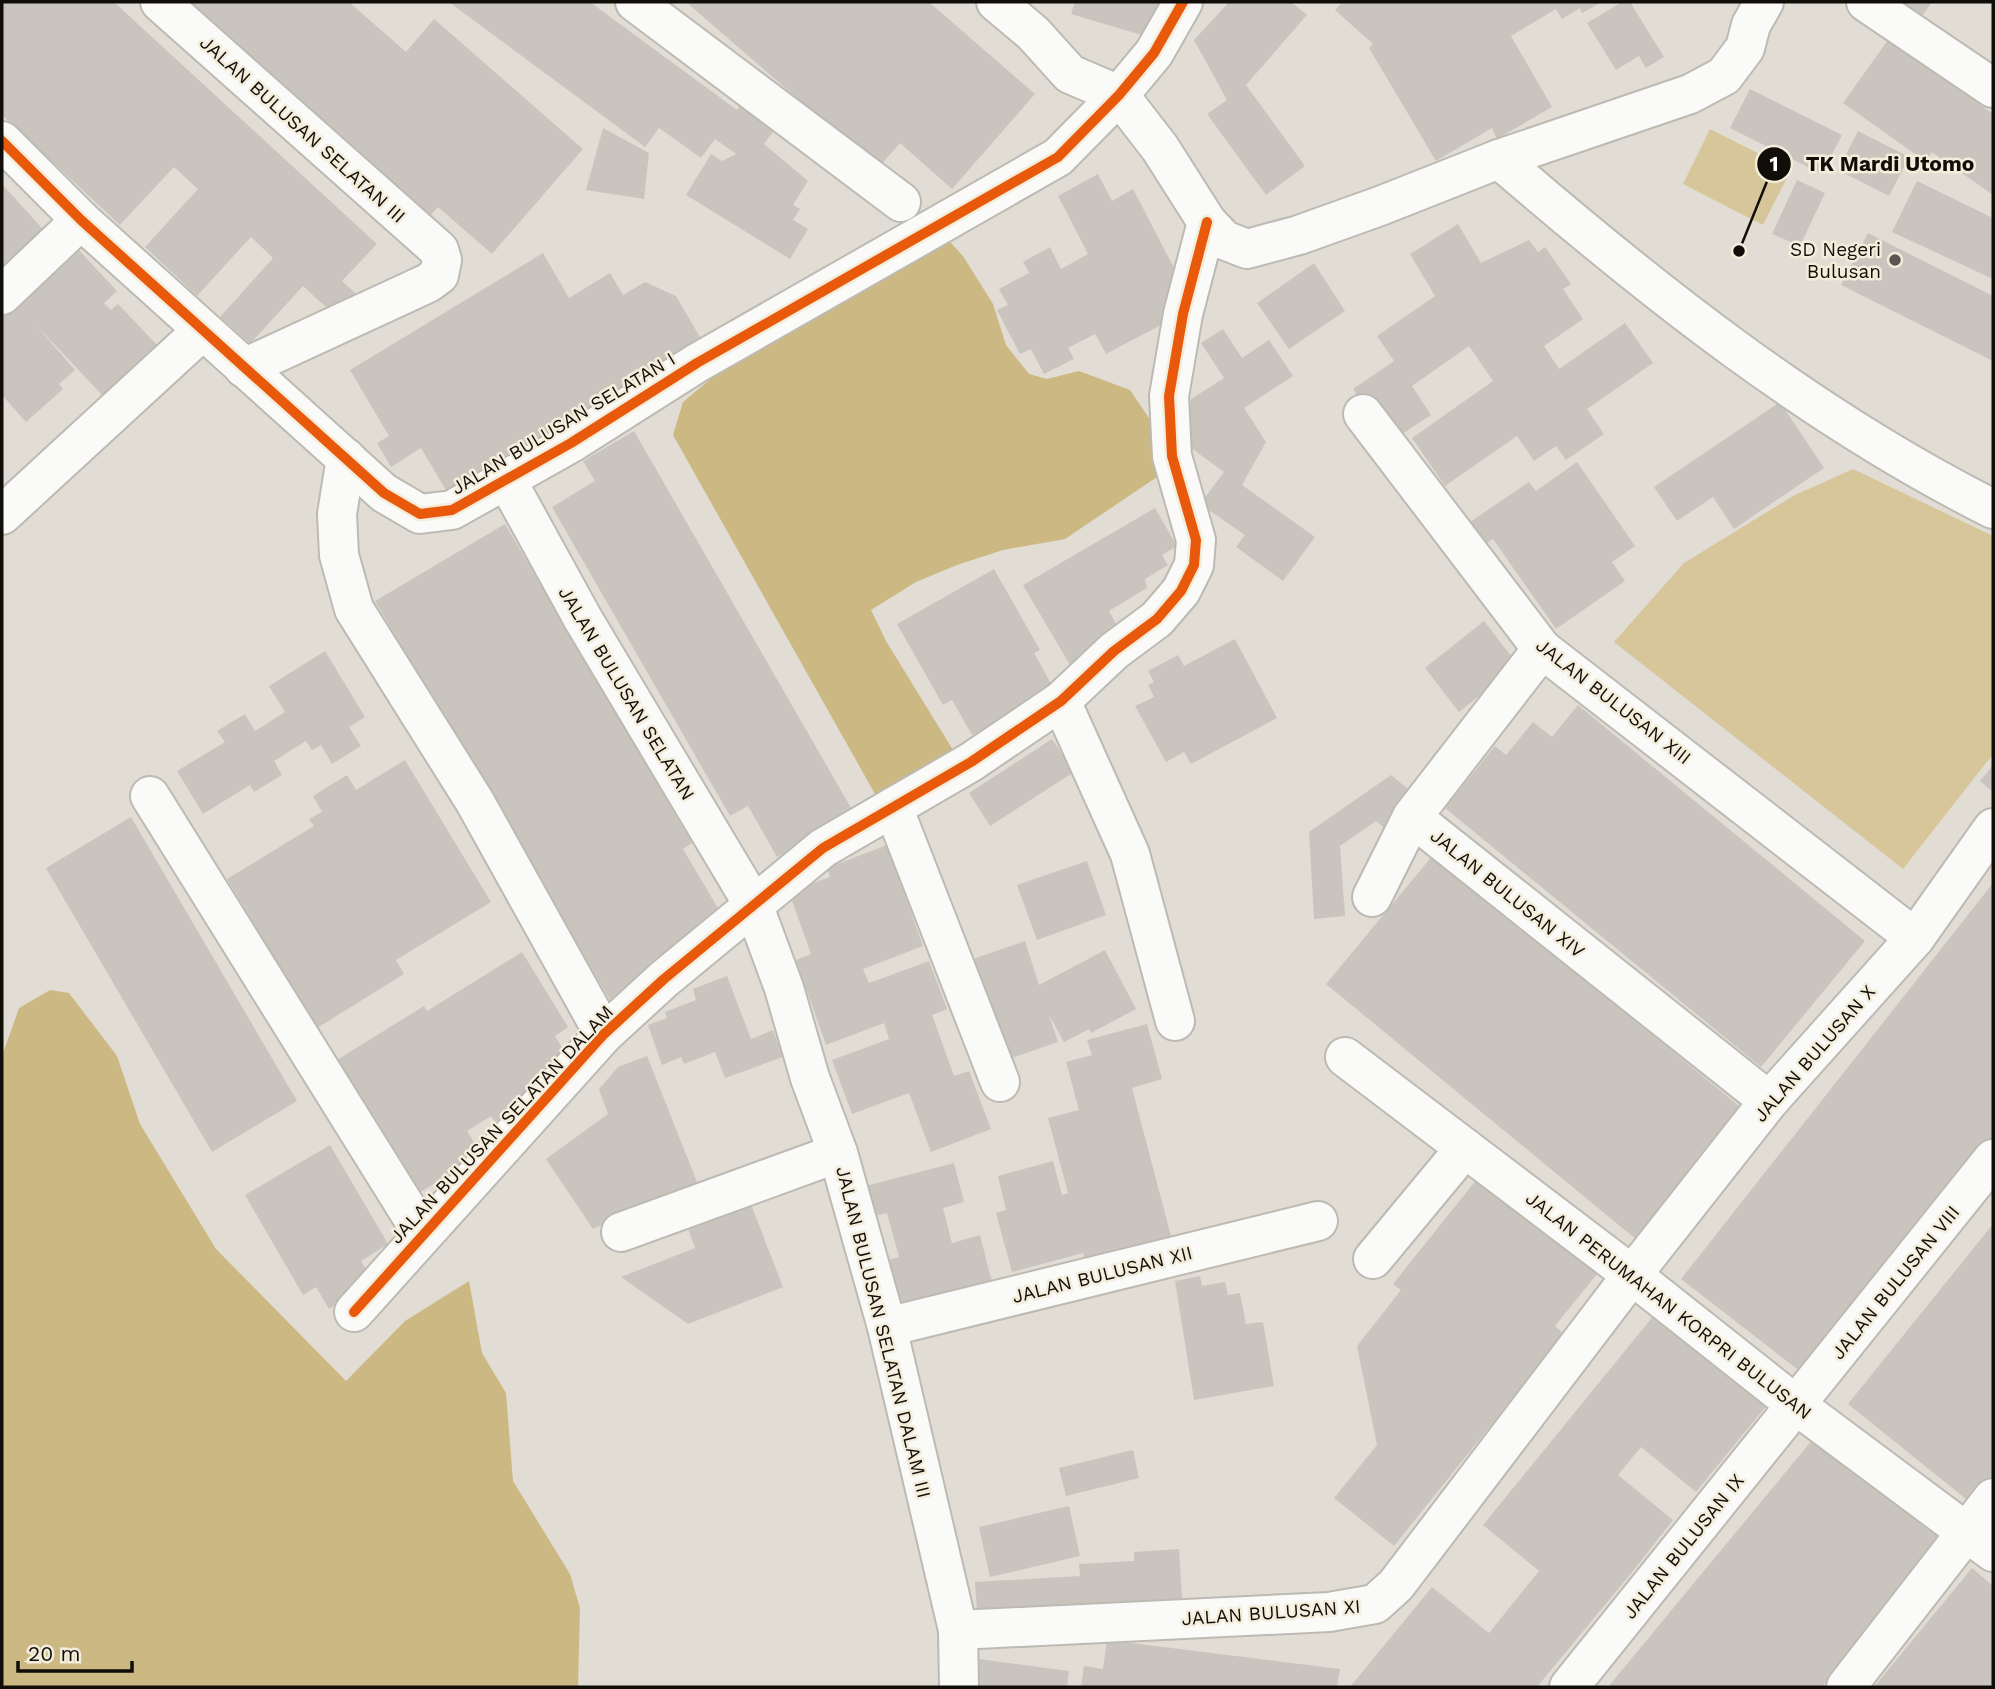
<svg xmlns="http://www.w3.org/2000/svg" width="1995" height="1689" font-family="'Work Sans',sans-serif">
  <rect width="100%" height="100%" fill="#e1ddd4"/>
  <!-- green -->
  <g fill="#d7c69a">
    <path d="M 1710,129 L 1791,170 L 1763,225 L 1683,184 Z"/>
    <path d="M 1853,469 L 1993,536 L 1993,754 L 1903,869 L 1614,642 L 1684,563 L 1793,496 Z"/>
  </g>
  <!-- forest -->
  <g fill="#ccb883">
    <path d="M 948,240 L 963,256 L 993,304 L 1006,345 L 1029,374 L 1047,379 L 1079,371 L 1130,390 L 1157,430 L 1160,475 L 1065,539 L 1003,550 L 957,565 L 916,582 L 871,610 L 886,641 L 953,750 L 879,801 L 673,435 L 683,402 L 720,371 Z"/>
    <path d="M 50,990 L 69,993 L 117,1056 L 140,1124 L 216,1249 L 346,1381 L 405,1321 L 469,1281 L 482,1353 L 506,1393 L 513,1481 L 570,1574 L 580,1608 L 578,1687 L 2,1687 L 2,1056 L 19,1008 Z"/>
  </g>
  <!-- building -->
  <g fill="#c9c5be">
    <path d="M 2,2 L 114,2 L 377,244 L 342,281 L 362,299 L 341,321 L 303,286 L 250,344 L 220,317 L 273,258 L 251,237 L 197,296 L 145,247 L 198,189 L 174,167 L 120,225 L 2,115 Z"/>
    <path d="M 174,2 L 349,2 L 406,52 L 434,19 L 583,149 L 492,254 L 438,207 L 425,221 Z"/>
    <path d="M 449,2 L 590,2 L 737,110 L 741,104 L 775,129 L 764,144 L 808,181 L 793,205 L 800,209 L 793,220 L 808,229 L 790,259 L 686,195 L 711,154 L 722,161 L 736,154 L 715,139 L 701,158 L 659,128 L 645,147 Z"/>
    <path d="M 686,2 L 929,2 L 1035,94 L 952,189 L 900,143 L 878,168 Z"/>
    <path d="M 1075,2 L 1167,2 L 1155,39 L 1071,14 Z"/>
    <path d="M 1229,2 L 1291,2 L 1307,15 L 1246,85 L 1305,166 L 1266,195 L 1207,114 L 1227,100 L 1194,40 Z"/>
    <path d="M 1342,2 L 1602,2 L 1582,13 L 1580,8 L 1562,19 L 1556,9 L 1511,36 L 1552,107 L 1497,139 L 1492,128 L 1436,161 L 1369,48 L 1373,44 L 1335,10 Z"/>
    <path d="M 1622,2 L 1630,2 L 1664,57 L 1646,68 L 1639,56 L 1616,70 L 1587,23 Z"/>
    <path d="M 1894,2 L 1932,2 L 1919,20 Z"/>
    <path d="M 1888,40 L 1993,114 L 1993,195 L 1932,152 L 1925,161 L 1843,103 Z"/>
    <path d="M 1750,89 L 1842,135 L 1822,174 L 1730,128 Z"/>
    <path d="M 603,128 L 649,153 L 644,199 L 586,190 Z"/>
    <path d="M 1858,131 L 1909,157 L 1889,196 L 1838,170 Z"/>
    <path d="M 1098,174 L 1112,201 L 1133,189 L 1184,287 L 1166,297 L 1176,317 L 1106,354 L 1095,334 L 1068,348 L 1074,359 L 1044,374 L 1031,349 L 1020,354 L 997,310 L 1008,305 L 999,289 L 1029,273 L 1023,262 L 1050,247 L 1061,269 L 1088,254 L 1058,196 Z"/>
    <path d="M 1797,180 L 1825,193 L 1800,246 L 1772,234 Z"/>
    <path d="M 1917,181 L 1993,218 L 1993,279 L 1892,232 Z"/>
    <path d="M 2,184 L 49,236 L 2,279 Z"/>
    <path d="M 1458,224 L 1481,263 L 1529,240 L 1538,252 L 1545,247 L 1571,284 L 1563,289 L 1583,319 L 1544,346 L 1559,369 L 1625,323 L 1653,363 L 1587,409 L 1604,434 L 1566,460 L 1556,446 L 1534,461 L 1517,436 L 1445,486 L 1412,438 L 1493,381 L 1469,346 L 1412,386 L 1431,415 L 1390,442 L 1353,389 L 1394,361 L 1377,336 L 1435,296 L 1410,254 Z"/>
    <path d="M 1868,233 L 1993,296 L 1993,361 L 1841,285 Z"/>
    <path d="M 74,245 L 117,291 L 104,303 L 111,310 L 118,304 L 158,346 L 104,397 L 36,325 L 75,370 L 59,384 L 63,389 L 26,422 L 2,395 L 2,313 Z"/>
    <path d="M 543,253 L 569,298 L 610,273 L 623,295 L 645,282 L 676,296 L 704,344 L 450,497 L 421,448 L 391,467 L 377,443 L 389,436 L 350,370 Z"/>
    <path d="M 1314,263 L 1345,311 L 1289,349 L 1257,303 Z"/>
    <path d="M 1223,329 L 1242,358 L 1269,340 L 1293,376 L 1244,408 L 1266,442 L 1242,485 L 1315,537 L 1283,581 L 1236,547 L 1245,535 L 1200,504 L 1224,472 L 1183,442 L 1191,399 L 1224,378 L 1201,343 Z"/>
    <path d="M 1780,402 L 1824,468 L 1734,529 L 1713,497 L 1677,521 L 1654,487 Z"/>
    <path d="M 634,431 L 854,813 L 777,857 L 748,806 L 730,816 L 552,507 L 595,481 L 583,461 Z"/>
    <path d="M 1577,462 L 1635,546 L 1612,562 L 1625,581 L 1556,629 L 1493,539 L 1485,544 L 1470,522 L 1529,482 L 1536,491 Z"/>
    <path d="M 1155,508 L 1177,546 L 1162,555 L 1168,565 L 1145,579 L 1147,588 L 1109,611 L 1116,624 L 1109,628 L 1116,639 L 1070,665 L 1023,585 Z"/>
    <path d="M 505,524 L 692,843 L 683,849 L 725,920 L 678,960 L 610,1000 L 375,601 Z"/>
    <path d="M 994,569 L 1040,650 L 1034,653 L 1054,689 L 972,735 L 952,700 L 943,705 L 897,624 Z"/>
    <path d="M 1484,621 L 1518,665 L 1459,712 L 1425,668 Z"/>
    <path d="M 1235,639 L 1277,718 L 1191,764 L 1184,752 L 1166,762 L 1135,706 L 1154,697 L 1148,685 L 1154,682 L 1148,671 L 1178,655 L 1184,666 Z"/>
    <path d="M 325,651 L 365,717 L 349,727 L 361,746 L 332,764 L 321,745 L 312,750 L 306,741 L 274,761 L 282,775 L 254,792 L 250,785 L 203,814 L 177,771 L 225,742 L 217,731 L 245,714 L 255,731 L 285,712 L 269,686 Z"/>
    <path d="M 1578,705 L 1865,941 L 1761,1067 L 1445,808 L 1495,746 L 1506,755 L 1533,722 L 1552,737 Z"/>
    <path d="M 1052,739 L 1074,772 L 990,826 L 969,793 Z"/>
    <path d="M 405,760 L 491,902 L 396,960 L 404,974 L 317,1028 L 227,879 L 314,826 L 309,819 L 322,812 L 313,796 L 347,775 L 356,790 Z"/>
    <path d="M 1993,765 L 1993,792 L 1980,781 Z"/>
    <path d="M 1391,775 L 1419,798 L 1390,833 L 1376,821 L 1340,846 L 1345,916 L 1314,919 L 1309,832 Z"/>
    <path d="M 131,817 L 297,1101 L 212,1152 L 46,868 Z"/>
    <path d="M 887,845 L 923,946 L 863,969 L 869,983 L 929,961 L 947,1009 L 932,1015 L 954,1076 L 969,1071 L 991,1129 L 931,1152 L 909,1093 L 852,1114 L 832,1060 L 889,1039 L 884,1023 L 826,1045 L 796,960 L 811,954 L 789,892 L 830,877 L 827,868 Z"/>
    <path d="M 1433,855 L 1744,1110 L 1637,1240 L 1326,984 Z"/>
    <path d="M 1087,861 L 1106,915 L 1037,940 L 1017,885 Z"/>
    <path d="M 1993,883 L 1993,1139 L 1806,1376 L 1681,1279 Z"/>
    <path d="M 1025,941 L 1039,985 L 1105,950 L 1136,1009 L 1091,1033 L 1089,1029 L 1064,1042 L 1049,1015 L 1058,1042 L 1003,1061 L 970,960 Z"/>
    <path d="M 522,952 L 568,1027 L 555,1036 L 572,1063 L 543,1092 L 495,1122 L 491,1116 L 467,1131 L 482,1155 L 419,1193 L 337,1060 L 424,1006 L 427,1011 Z"/>
    <path d="M 727,976 L 751,1039 L 773,1030 L 783,1057 L 725,1078 L 715,1052 L 684,1064 L 681,1057 L 662,1065 L 648,1025 L 667,1018 L 665,1012 L 696,1000 L 693,989 Z"/>
    <path d="M 1147,1024 L 1162,1079 L 1132,1088 L 1172,1240 L 1086,1263 L 1083,1253 L 1012,1272 L 996,1213 L 1006,1210 L 998,1176 L 1053,1161 L 1062,1195 L 1068,1193 L 1048,1118 L 1079,1110 L 1066,1062 L 1092,1055 L 1087,1040 Z"/>
    <path d="M 647,1056 L 701,1192 L 643,1205 L 593,1229 L 546,1159 L 608,1114 L 599,1089 L 618,1067 Z"/>
    <path d="M 330,1145 L 388,1244 L 361,1261 L 374,1282 L 329,1309 L 316,1287 L 303,1295 L 245,1195 Z"/>
    <path d="M 954,1163 L 964,1202 L 943,1208 L 952,1243 L 980,1235 L 995,1294 L 900,1318 L 885,1261 L 899,1257 L 887,1213 L 870,1217 L 862,1187 Z"/>
    <path d="M 1481,1174 L 1601,1269 L 1555,1326 L 1564,1334 L 1394,1546 L 1334,1498 L 1377,1445 L 1357,1346 L 1401,1290 L 1393,1284 Z"/>
    <path d="M 750,1202 L 783,1287 L 688,1324 L 621,1277 L 695,1248 L 687,1226 Z"/>
    <path d="M 1993,1224 L 1993,1476 L 1971,1503 L 1848,1404 Z"/>
    <path d="M 1200,1276 L 1202,1286 L 1225,1282 L 1228,1295 L 1240,1293 L 1246,1324 L 1263,1322 L 1274,1386 L 1194,1400 L 1175,1281 Z"/>
    <path d="M 1659,1309 L 1771,1400 L 1696,1492 L 1641,1447 L 1618,1475 L 1673,1520 L 1633,1571 L 1537,1687 L 1350,1687 L 1432,1587 L 1489,1633 L 1539,1571 L 1483,1525 Z"/>
    <path d="M 1813,1439 L 1943,1540 L 1822,1687 L 1608,1687 Z"/>
    <path d="M 1133,1450 L 1139,1478 L 1066,1496 L 1059,1468 Z"/>
    <path d="M 1069,1506 L 1080,1556 L 990,1577 L 979,1527 Z"/>
    <path d="M 1179,1549 L 1183,1615 L 978,1627 L 975,1582 L 1080,1576 L 1079,1564 L 1134,1561 L 1134,1552 Z"/>
    <path d="M 1972,1568 L 1993,1586 L 1993,1683 L 1990,1687 L 1874,1687 Z"/>
    <path d="M 1107,1640 L 1340,1669 L 1337,1687 L 1081,1687 L 1084,1666 L 1103,1669 Z"/>
    <path d="M 979,1659 L 1069,1671 L 1067,1687 L 975,1687 Z"/>
  </g>
  <g fill="none" stroke-linecap="round" stroke-linejoin="round">
    <!-- minor casing -->
    <g stroke="#bdbab3" stroke-width="42">
      <g id="minor">
        <path d="M 160,2 L 439,250 L 442,260 L 439,275 L 428,283 L 244,368"/>
        <path d="M 635,2 L 901,202"/>
        <path d="M 996,2 L 1033,33 L 1070,74 L 1119,95 L 1160,148 L 1207,222 L 1224,240 L 1247,249 L 1299,235 L 1380,206 L 1499,159 C 1652,291 1812,418 1993,509"/>
        <path d="M 1866,2 L 1993,88"/>
        <path d="M 2,141 L 81,220 L 384,493 L 420,514 L 452,510 L 571,443 L 697,363 L 1058,157 L 1119,95 L 1154,53 L 1183,2"/>
        <path d="M 1499,159 L 1690,94 L 1724,76 L 1745,48 L 1751,25 L 1764,2"/>
        <path d="M 2,295 L 81,220"/>
        <path d="M 1363,414 L 1542,649 L 1915,938"/>
        <path d="M 346,458 L 337,514 L 339,555 L 354,609 L 475,802 L 604,1034"/>
        <path d="M 506,479 L 583,619 L 753,904 L 784,988 L 810,1078 L 838,1153 L 887,1327 L 958,1630 L 959,1687"/>
        <path d="M 2,515 L 202,331"/>
        <path d="M 1542,649 L 1412,817 L 1769,1101"/>
        <path d="M 1061,701 L 1130,854 L 1175,1021"/>
        <path d="M 150,796 L 422,1233"/>
        <path d="M 893,807 L 1000,1082"/>
        <path d="M 1372,897 L 1412,817"/>
        <path d="M 1345,1057 L 1632,1275 L 1796,1405 L 1993,1552"/>
        <path d="M 621,1232 L 838,1153"/>
        <path d="M 1373,1259 L 1465,1148"/>
        <path d="M 354,1312 L 604,1034 L 664,979 L 823,848 L 971,762 L 1061,701 L 1114,651 L 1157,619 L 1181,591 L 1194,565 L 1196,540 L 1172,456 L 1169,396 L 1183,314 L 1207,222"/>
        <path d="M 887,1327 L 1318,1221"/>
        <path d="M 958,1630 L 1329,1612 L 1375,1604 L 1396,1585 L 1632,1275 L 1769,1101 L 1915,938 L 1993,828"/>
        <path d="M 1569,1687 L 1993,1159"/>
        <path d="M 1846,1687 L 1993,1498"/>
      </g>
    </g>
    <!-- minor -->
    <use href="#minor" stroke="#fafaf9" stroke-width="38"/>
    <!-- cycleway casing -->
    <g stroke="#f4eddb" stroke-width="15">
      <g id="cycleway">
        <path d="M 2,141 L 81,220 L 384,493 L 420,514 L 452,510 L 571,443 L 697,363 L 1058,157 L 1119,95 L 1154,53 L 1183,2"/>
        <path d="M 354,1312 L 604,1034 L 664,979 L 823,848 L 971,762 L 1061,701 L 1114,651 L 1157,619 L 1181,591 L 1194,565 L 1196,540 L 1172,456 L 1169,396 L 1183,314 L 1207,222"/>
      </g>
    </g>
    <!-- cycleway -->
    <use href="#cycleway" stroke="#e8590c" stroke-width="10"/>
  </g>
  <!-- markers -->
  <circle fill="#5a5650" stroke="#f4eddb" stroke-width="2.5" cx="1895" cy="260" r="7"/>
  <g text-anchor="middle" stroke-width="5" stroke-linejoin="round" paint-order="stroke">
    <!-- street labels -->
    <g font-size="19" fill="#110e09" stroke="#f4eddb">
      <text transform="translate(303 129) rotate(42)" y="7">JALAN BULUSAN SELATAN III</text>
      <text transform="translate(563 423) rotate(-31)" y="7">JALAN BULUSAN SELATAN I</text>
      <text transform="translate(627 693) rotate(59)" y="7">JALAN BULUSAN SELATAN</text>
      <text transform="translate(1614 701) rotate(38)" y="7">JALAN BULUSAN XIII</text>
      <text transform="translate(1508 893) rotate(39)" y="7">JALAN BULUSAN XIV</text>
      <text transform="translate(1814 1053) rotate(-49)" y="7">JALAN BULUSAN X</text>
      <text transform="translate(501 1124) rotate(-47)" y="7">JALAN BULUSAN SELATAN DALAM</text>
      <text transform="translate(1102 1274) rotate(-14)" y="7">JALAN BULUSAN XII</text>
      <text transform="translate(1895 1282) rotate(-51)" y="7">JALAN BULUSAN VIII</text>
      <text transform="translate(1669 1305) rotate(38)" y="7">JALAN PERUMAHAN KORPRI BULUSAN</text>
      <text transform="translate(884 1332) rotate(76)" y="7">JALAN BULUSAN SELATAN DALAM III</text>
      <text transform="translate(1683 1546) rotate(-51)" y="7">JALAN BULUSAN IX</text>
      <text transform="translate(1271 1612) rotate(-4)" y="7">JALAN BULUSAN XI</text>
    </g>
    <!-- poi labels -->
    <g font-size="19" fill="#110e09" stroke="#f4eddb" text-anchor="end">
      <text x="1881" y="256">SD Negeri<tspan x="1881" dy="22">Bulusan</tspan></text>
    </g>
  </g>
  <!-- callouts -->
  <path fill="none" stroke="#110e09" stroke-width="2.5" d="M1739 251L1774 164"/>
  <g fill="#110e09" stroke="#f4eddb" stroke-width="2.5">
    <circle cx="1739" cy="251" r="7"/>
    <circle cx="1774" cy="164" r="18"/>
  </g>
  <g font-size="21" text-anchor="middle" font-weight="bold" fill="#fff">
    <text x="1774" y="171">1</text>
  </g>
  <g font-size="21" text-anchor="middle" font-weight="bold" fill="#110e09" stroke="#f4eddb" stroke-width="5" stroke-linejoin="round" paint-order="stroke">
    <text x="1890" y="171">TK Mardi Utomo</text>
  </g>
  <!-- border -->
  <rect width="1995" height="1689" fill="none" stroke="#110e09" stroke-width="7"/>
  <!-- scale -->
  <path d="M18 1661v10h114v-10" fill="none" stroke="#110e09" stroke-width="3.5"/>
  <text x="28" y="1661" font-size="21" fill="#110e09" stroke="#f4eddb" stroke-width="5" paint-order="stroke">20 m</text>
</svg>
